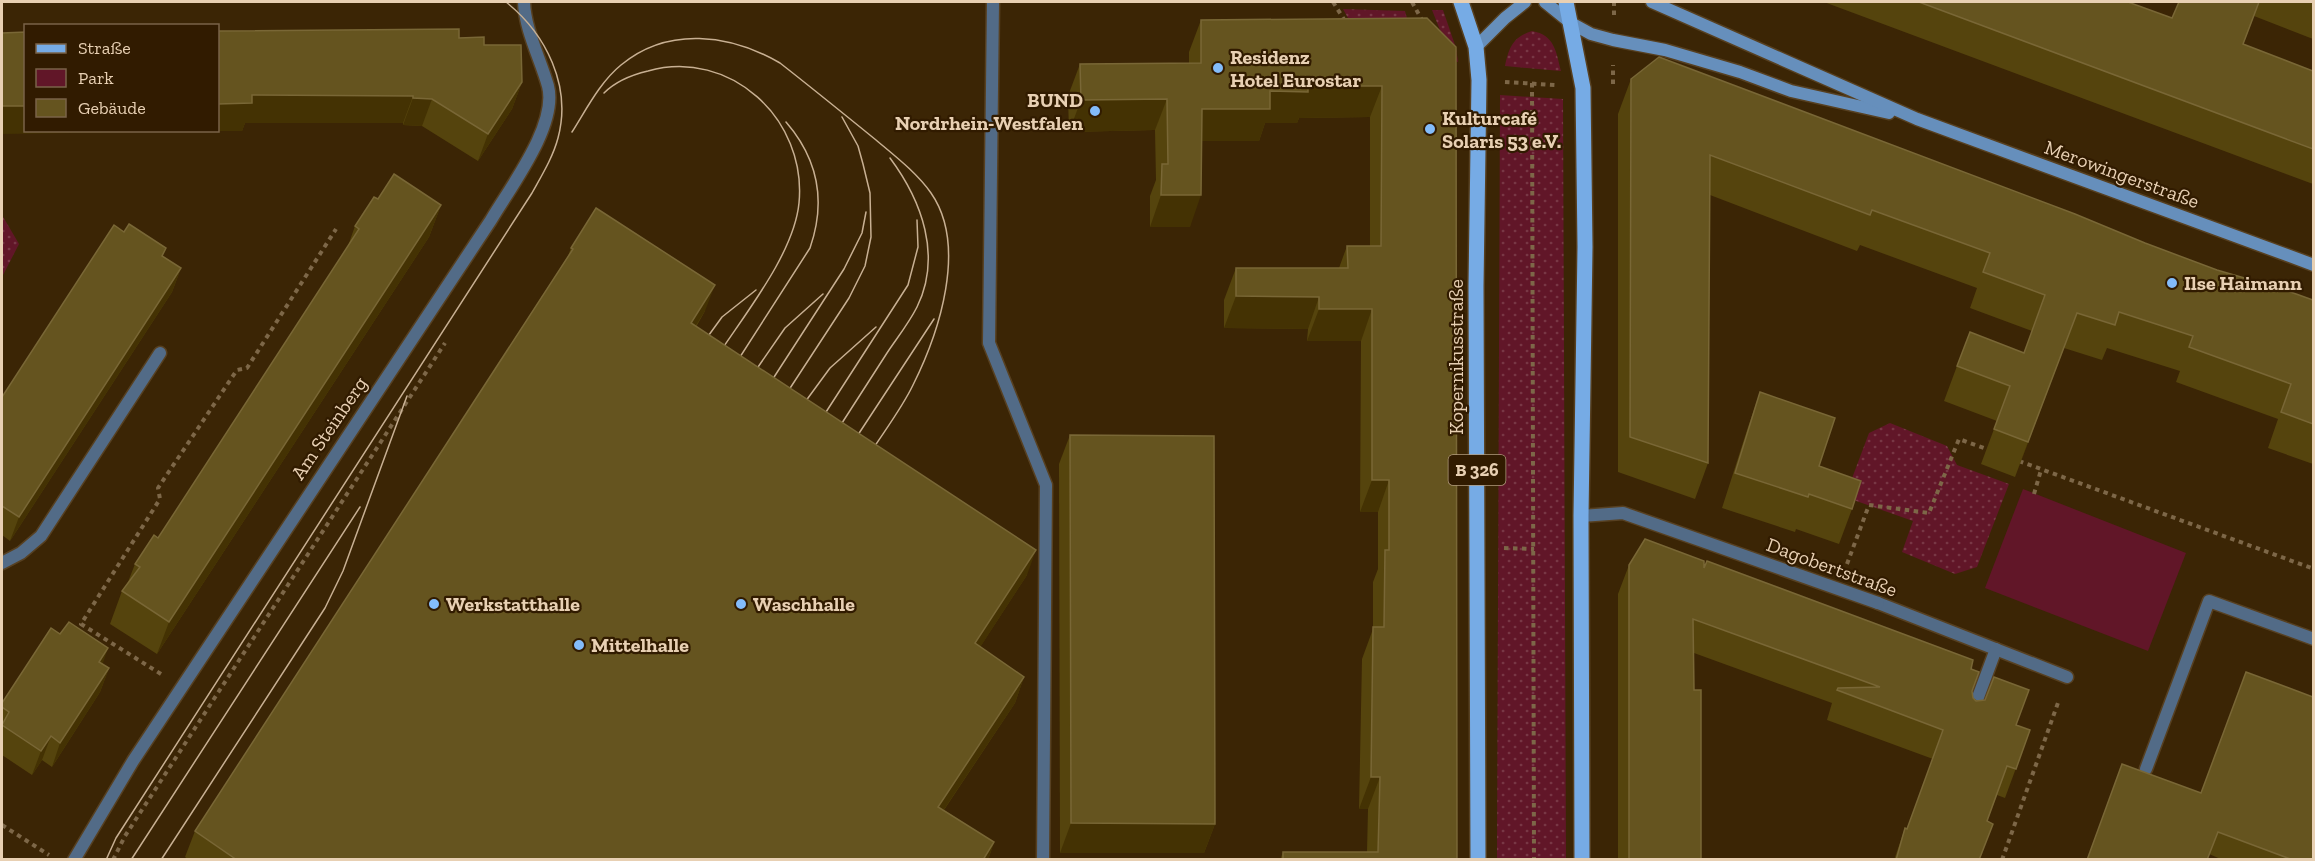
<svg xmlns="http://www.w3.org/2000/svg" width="2315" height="861" font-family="'Zilla Slab',serif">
  <defs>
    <pattern id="green-dots" width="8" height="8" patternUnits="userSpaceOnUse" patternTransform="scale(1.5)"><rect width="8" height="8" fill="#611628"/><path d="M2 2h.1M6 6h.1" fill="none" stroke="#783745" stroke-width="1.8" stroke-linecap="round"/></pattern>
  </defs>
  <rect width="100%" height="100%" fill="#3b2505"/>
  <!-- green -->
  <g fill="url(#green-dots)">
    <path d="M 1343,9 L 1405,11 L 1409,26 L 1353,27 Z"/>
    <path d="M 1432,10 L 1443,10 L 1456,48 L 1458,62 L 1452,60 Z"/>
    <path d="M 1532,31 C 1555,35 1556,52 1561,71 L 1505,66 C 1509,47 1513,37 1532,31 Z"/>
    <path d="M 1500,95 L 1563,99 L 1566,859 L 1497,859 Z"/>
    <path d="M 2,215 L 19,244 L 2,277 Z"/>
    <path d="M 1890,423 L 1947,446 L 1957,465 L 2009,484 L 1977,567 L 1955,574 L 1902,552 L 1913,521 L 1845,497 L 1869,433 Z"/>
  </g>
  <!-- pitch -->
  <path fill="#611628" d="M 2023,489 L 2186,553 L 2148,651 L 1985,588 Z"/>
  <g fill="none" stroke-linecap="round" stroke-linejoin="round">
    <!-- lane casing -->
    <g stroke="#574021" stroke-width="15">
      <g id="lane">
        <path d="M 993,2 L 989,343 L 1046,485 L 1043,860"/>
        <path d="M 2,563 L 21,553 L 41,536 L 160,353"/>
        <path d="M 1878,603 L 2067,677"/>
        <path d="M 1971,716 L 1996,649"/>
        <path d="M 2146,769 L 2209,601 L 2314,639"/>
      </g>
    </g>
    <!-- street casing -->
    <g stroke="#574021" stroke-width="15">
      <g id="street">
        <path d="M 1581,516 L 1623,513 L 1878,603"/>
        <path d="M 74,860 L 133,761 L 491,220 C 511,186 558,125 548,86 C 540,58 525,30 524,2"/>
      </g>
    </g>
    <!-- secondary casing -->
    <g stroke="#574021" stroke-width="15">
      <g id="secondary">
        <path d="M 1545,2 L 1571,23 L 1591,34 L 1613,40 L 1665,50 L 1740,72 L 1791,91 L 1889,113"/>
        <path d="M 1652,2 L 1917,119 L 2314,265"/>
        <path d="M 1476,47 L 1505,18 L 1525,2"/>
      </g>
    </g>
    <!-- primary casing -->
    <g stroke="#574021" stroke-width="18">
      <g id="primary">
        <path d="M 1461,2 L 1476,47 L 1479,80 L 1476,286 L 1478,860"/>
        <path d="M 1566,2 L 1583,88 L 1585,247 L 1581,516 L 1582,860"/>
      </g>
    </g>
    <!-- path -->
    <g stroke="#7d6748" stroke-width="4" stroke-dasharray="4.5 4.5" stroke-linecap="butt">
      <path d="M 1333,2 L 1345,21"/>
      <path d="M 1412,2 L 1423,22"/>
      <path d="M 1614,15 L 1614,2"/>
      <path d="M 1505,82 L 1555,85"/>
      <path d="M 1532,83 L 1534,860"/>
      <path d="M 1613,84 L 1613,65"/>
      <path d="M 2019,461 L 2314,569"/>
      <path d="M 2034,494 L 2041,470"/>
      <path d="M 1504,548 L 1534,549"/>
      <path d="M 1847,564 L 1869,505 L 1929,513 L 1959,439 L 1992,451"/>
      <path d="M 161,674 L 81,624 L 160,499 L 158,488 L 237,370 L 247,368 L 336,229"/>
      <path d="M 2,825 L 49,855"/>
      <path d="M 113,860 L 125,836 L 445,343"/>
      <path d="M 2002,860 L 2059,700"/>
    </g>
    <!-- lane -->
    <use href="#lane" stroke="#526b87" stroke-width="12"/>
    <!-- street -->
    <use href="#street" stroke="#526b87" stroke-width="12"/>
    <!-- secondary -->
    <use href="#secondary" stroke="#668fbc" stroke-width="12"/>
    <!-- primary -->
    <use href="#primary" stroke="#76abe5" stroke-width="15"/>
    <!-- tram -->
    <g stroke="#c8b093" stroke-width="1.5">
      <path d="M 604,93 C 616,81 631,75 648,71 C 730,48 807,119 799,203 C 794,254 744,315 716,358"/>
      <path d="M 572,132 C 586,110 600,82 621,65 C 668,26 730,34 780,63 C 812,88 844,114 876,140 C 895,156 917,173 931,193 C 968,246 939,333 913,385 C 901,410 882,434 867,458"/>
      <path d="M 698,350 L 722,317 L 756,290"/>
      <path d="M 731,371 L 810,248 C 826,202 818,159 786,122"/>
      <path d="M 749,380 L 785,328 L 823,294"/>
      <path d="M 765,391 L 844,269 L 862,233 L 866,212"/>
      <path d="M 781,402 L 849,298 L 865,266 L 871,237 L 870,193 L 863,164 L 858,146 L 842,117"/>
      <path d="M 797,413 L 830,368 L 876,327"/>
      <path d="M 817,426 L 908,285 L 918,247 L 917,220"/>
      <path d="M 833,437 C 851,409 869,381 887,353 C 897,338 909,323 917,307 C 942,256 922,201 890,158"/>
      <path d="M 850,447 L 934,319"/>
      <path d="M 106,860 L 116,838 L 532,193 C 542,175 553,157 558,138 C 572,86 546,34 506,2"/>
      <path d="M 131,860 L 360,507"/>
      <path d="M 161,860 L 325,608 L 343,571 L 407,396"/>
    </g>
  </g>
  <!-- wall -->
  <g fill="#55440d">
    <path d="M 1824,2 L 2128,2 L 2172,18 L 2179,2 L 2313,2 L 2313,39 L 2254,16 L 2243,45 L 2313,71 L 2313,184 Z"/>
    <path d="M 1427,18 L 1457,860 L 1280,860 L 1283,852 L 1367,852 L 1368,809 L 1359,809 L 1362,659 L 1373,629 L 1373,582 L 1378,569 L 1378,512 L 1360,512 L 1361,341 L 1307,341 L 1308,329 L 1224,328 L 1224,300 L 1236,268 L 1339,268 L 1347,246 L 1370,246 L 1370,117 L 1299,118 L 1297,123 L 1265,123 L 1259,141 L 1201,141 L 1190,227 L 1150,227 L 1150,196 L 1156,180 L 1155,130 L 1069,132 L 1068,96 L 1080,64 L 1189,63 L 1189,52 L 1201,20 Z"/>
    <path d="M 459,38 L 484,45 L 522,82 L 512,109 L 478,161 L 422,126 L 403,125 L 403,123 L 245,123 L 242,131 L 203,131 L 218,130 Z"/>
    <path d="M 1631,79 L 2145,243 L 2217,270 L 2313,300 L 2313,464 L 2268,448 L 2278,419 L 2176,382 L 2180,371 L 2107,348 L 2102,360 L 2064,348 L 2015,477 L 1981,464 L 1997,421 L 1944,401 L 1957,366 L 2024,353 L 2032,331 L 1970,308 L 1977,288 L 1860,245 L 1857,251 L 1710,195 L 1708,463 L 1695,499 L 1618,472 L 1618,114 Z"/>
    <path d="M 378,199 L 441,205 L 429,237 L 157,654 L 110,624 L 122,591 L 128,582 L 135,564 L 158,538 L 348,246 L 355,226 Z"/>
    <path d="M 571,248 L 705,311 L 696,327 L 1027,575 L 980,647 L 1024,677 L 1015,703 L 944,810 L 994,842 L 988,860 L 189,860 L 185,857 L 195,831 L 568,256 Z"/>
    <path d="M 163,257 L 181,268 L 172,292 L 10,541 L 2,535 L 2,397 Z"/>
    <path d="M 1760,392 L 1852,509 L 1839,544 L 1796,529 L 1795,532 L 1722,508 L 1748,427 Z"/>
    <path d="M 1070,435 L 1215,824 L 1204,853 L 1060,853 L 1059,464 Z"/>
    <path d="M 1629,565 L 1704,568 L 1971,669 L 1973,698 L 2016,725 L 2030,730 L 2005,798 L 1997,795 L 1987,821 L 1979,860 L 1894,860 L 1905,828 L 1907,829 L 1933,759 L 1827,720 L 1832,703 L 1694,653 L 1694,690 L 1701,860 L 1618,860 L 1618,594 Z"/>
    <path d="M 102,664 L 109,668 L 100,692 L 52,767 L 42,760 L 32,775 L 2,755 L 2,703 Z"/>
    <path d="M 2201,793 L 2313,860 L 2223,860 L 2209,854 Z"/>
  </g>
  <!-- shaded-wall -->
  <g fill="#443203">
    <path d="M 522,82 L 512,109 L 478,161 L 488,134 Z"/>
    <path d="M 1308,86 L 1382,86 L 1370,117 L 1299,118 L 1297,123 L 1265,123 L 1259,141 L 1190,141 L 1202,109 L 1270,91 Z"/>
    <path d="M 252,95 L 413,96 L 403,123 L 245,123 L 242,131 L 203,131 L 218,130 L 218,104 Z"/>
    <path d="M 413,98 L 432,99 L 422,126 L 403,125 Z"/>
    <path d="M 1167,99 L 1155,130 L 1069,132 L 1081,100 Z"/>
    <path d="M 2,106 L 26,106 L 26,130 L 142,130 L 142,132 L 2,134 Z"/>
    <path d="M 1161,195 L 1201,195 L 1190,227 L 1150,227 Z"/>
    <path d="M 441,205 L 429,237 L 157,654 L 169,622 Z"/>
    <path d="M 181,268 L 172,292 L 10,541 L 19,517 Z"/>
    <path d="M 715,285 L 705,311 L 681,349 L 691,323 Z"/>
    <path d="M 1236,296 L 1319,297 L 1308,329 L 1224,328 Z"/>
    <path d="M 1319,309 L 1372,309 L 1361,341 L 1307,341 Z"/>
    <path d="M 2077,313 L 2064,348 L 2015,477 L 2028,442 Z"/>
    <path d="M 1372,480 L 1389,480 L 1378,512 L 1360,512 Z"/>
    <path d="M 1036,550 L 1027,575 L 966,669 L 975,643 Z"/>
    <path d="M 108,648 L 100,672 L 99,662 Z"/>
    <path d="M 109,668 L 100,692 L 52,767 L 60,743 Z"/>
    <path d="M 1024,677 L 1015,703 L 929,832 L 938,807 Z"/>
    <path d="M 51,736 L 42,760 L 32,775 L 41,751 Z"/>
    <path d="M 1371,777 L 1380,777 L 1368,809 L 1359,809 Z"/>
    <path d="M 1071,823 L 1215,824 L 1204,853 L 1060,853 Z"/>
    <path d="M 994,842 L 988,860 L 983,860 Z"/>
  </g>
  <!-- building -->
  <g fill="#65541f" stroke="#796736" stroke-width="1.5">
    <path d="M 1919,2 L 2128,2 L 2172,18 L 2179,2 L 2259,2 L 2243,44 L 2313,71 L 2313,149 Z"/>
    <path d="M 1427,18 L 1456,47 L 1457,860 L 1283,860 L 1283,852 L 1378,852 L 1380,777 L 1371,777 L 1373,627 L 1384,627 L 1385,550 L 1389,550 L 1389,480 L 1372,480 L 1372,309 L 1319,309 L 1319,297 L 1236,296 L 1236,268 L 1348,268 L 1347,246 L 1381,246 L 1382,86 L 1308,86 L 1308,92 L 1270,91 L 1270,109 L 1202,109 L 1201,195 L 1161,195 L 1162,164 L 1168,164 L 1167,99 L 1081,100 L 1080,64 L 1201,63 L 1201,20 Z"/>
    <path d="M 459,29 L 459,38 L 484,37 L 484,45 L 521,45 L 522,82 L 488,134 L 432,99 L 413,98 L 413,96 L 252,95 L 252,103 L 218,104 L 218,31 Z"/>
    <path d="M 26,32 L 26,106 L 2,106 L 2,33 Z"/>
    <path d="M 1659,57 L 2075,214 L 2145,243 L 2217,270 L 2282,289 L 2313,300 L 2313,424 L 2281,412 L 2291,384 L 2189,347 L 2193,336 L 2119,312 L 2115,325 L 2077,313 L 2028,442 L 1994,429 L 2010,386 L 1957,366 L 1970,332 L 2024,353 L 2045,295 L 1983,272 L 1990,253 L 1872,210 L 1870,215 L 1710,155 L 1708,463 L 1630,437 L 1631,79 Z"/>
    <path d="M 394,174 L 441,205 L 169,622 L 122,591 L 140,567 L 135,564 L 154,535 L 158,538 L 359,229 L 355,226 L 374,197 L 378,199 Z"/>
    <path d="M 596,208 L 715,285 L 691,323 L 1036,550 L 975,643 L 1024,677 L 938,807 L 994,842 L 983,860 L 237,860 L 195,831 L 573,249 L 571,248 Z"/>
    <path d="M 129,224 L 166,248 L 162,256 L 181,268 L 19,517 L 2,506 L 2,397 L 114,225 L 124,232 Z"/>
    <path d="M 1760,392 L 1835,418 L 1819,466 L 1861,481 L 1852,509 L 1809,494 L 1808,497 L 1735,473 Z"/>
    <path d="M 1070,435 L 1214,436 L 1215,824 L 1071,823 Z"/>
    <path d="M 1645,539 L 1704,561 L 1704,568 L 1707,561 L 1973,660 L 1971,669 L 1979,672 L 1972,691 L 1973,698 L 1976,701 L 1985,700 L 1994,677 L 2029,690 L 2016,725 L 2030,730 L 2016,769 L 2007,766 L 1987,821 L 1993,824 L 1979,860 L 1896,860 L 1905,828 L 1907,829 L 1943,730 L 1837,690 L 1838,688 L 1880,687 L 1693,619 L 1694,690 L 1701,690 L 1701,860 L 1629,860 L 1629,565 Z"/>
    <path d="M 69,622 L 108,648 L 99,662 L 109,668 L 60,743 L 51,736 L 41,751 L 2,725 L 9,712 L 2,707 L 2,703 L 51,628 L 60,634 Z"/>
    <path d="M 2246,672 L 2313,697 L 2313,860 L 2293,860 L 2218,832 L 2207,860 L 2087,860 L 2122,764 L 2201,793 Z"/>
  </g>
  <!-- markers -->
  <g fill="#83bcfa" stroke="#311b00" stroke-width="2">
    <circle cx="1218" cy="68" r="6"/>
    <circle cx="1095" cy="111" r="6"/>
    <circle cx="1430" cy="129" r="6"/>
    <circle cx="2172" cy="283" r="6"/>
    <circle cx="434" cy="604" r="6"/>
    <circle cx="741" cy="604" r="6"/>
    <circle cx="579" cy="645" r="6"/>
  </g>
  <g text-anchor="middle" stroke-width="4.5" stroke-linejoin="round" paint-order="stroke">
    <!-- shield labels -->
    <rect fill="#311b00" stroke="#b19a7d" stroke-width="1.5" x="1448.5" y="455" width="57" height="30" rx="4.5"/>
    <g font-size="18" font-weight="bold" fill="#e8d0b3">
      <text x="1477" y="476">B 326</text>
    </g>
    <!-- poi labels -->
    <g font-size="20" font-weight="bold" fill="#e8d0b3" stroke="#311b00" text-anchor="start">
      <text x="1230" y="64">Residenz<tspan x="1230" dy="23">Hotel Eurostar</tspan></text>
      <text x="1083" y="107" text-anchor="end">BUND<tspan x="1083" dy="23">Nordrhein-Westfalen</tspan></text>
      <text x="1442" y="125">Kulturcafé<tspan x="1442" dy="23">Solaris 53 e.V.</tspan></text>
      <text x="2184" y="290">Ilse Haimann</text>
      <text x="446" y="611">Werkstatthalle</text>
      <text x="753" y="611">Waschhalle</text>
      <text x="591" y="652">Mittelhalle</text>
    </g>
    <!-- street labels -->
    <g font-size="20" fill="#e8d0b3" stroke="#311b00">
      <text transform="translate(2122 174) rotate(20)" y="7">Merowingerstraße</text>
      <text transform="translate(1456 357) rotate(-90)" y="7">Kopernikusstraße</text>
      <text transform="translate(329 428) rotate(-56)" y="7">Am Steinberg</text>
      <text transform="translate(1832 567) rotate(20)" y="7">Dagobertstraße</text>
    </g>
  </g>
  <!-- border -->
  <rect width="2315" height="861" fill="none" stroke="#e8d0b3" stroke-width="6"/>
  <!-- legend -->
  <rect x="24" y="24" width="195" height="108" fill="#311b00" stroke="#7a6348" stroke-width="1.5"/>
  <rect x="36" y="44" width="30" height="9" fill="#76abe5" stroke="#7a6348" stroke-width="1.5"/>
  <text x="78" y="54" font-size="18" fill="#e8d0b3">Straße</text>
  <rect x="36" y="69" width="30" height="18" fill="#611628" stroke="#7a6348" stroke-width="1.5"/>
  <text x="78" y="84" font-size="18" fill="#e8d0b3">Park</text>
  <rect x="36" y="99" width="30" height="18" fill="#65541f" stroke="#7a6348" stroke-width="1.5"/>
  <text x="78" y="114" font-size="18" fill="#e8d0b3">Gebäude</text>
</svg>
